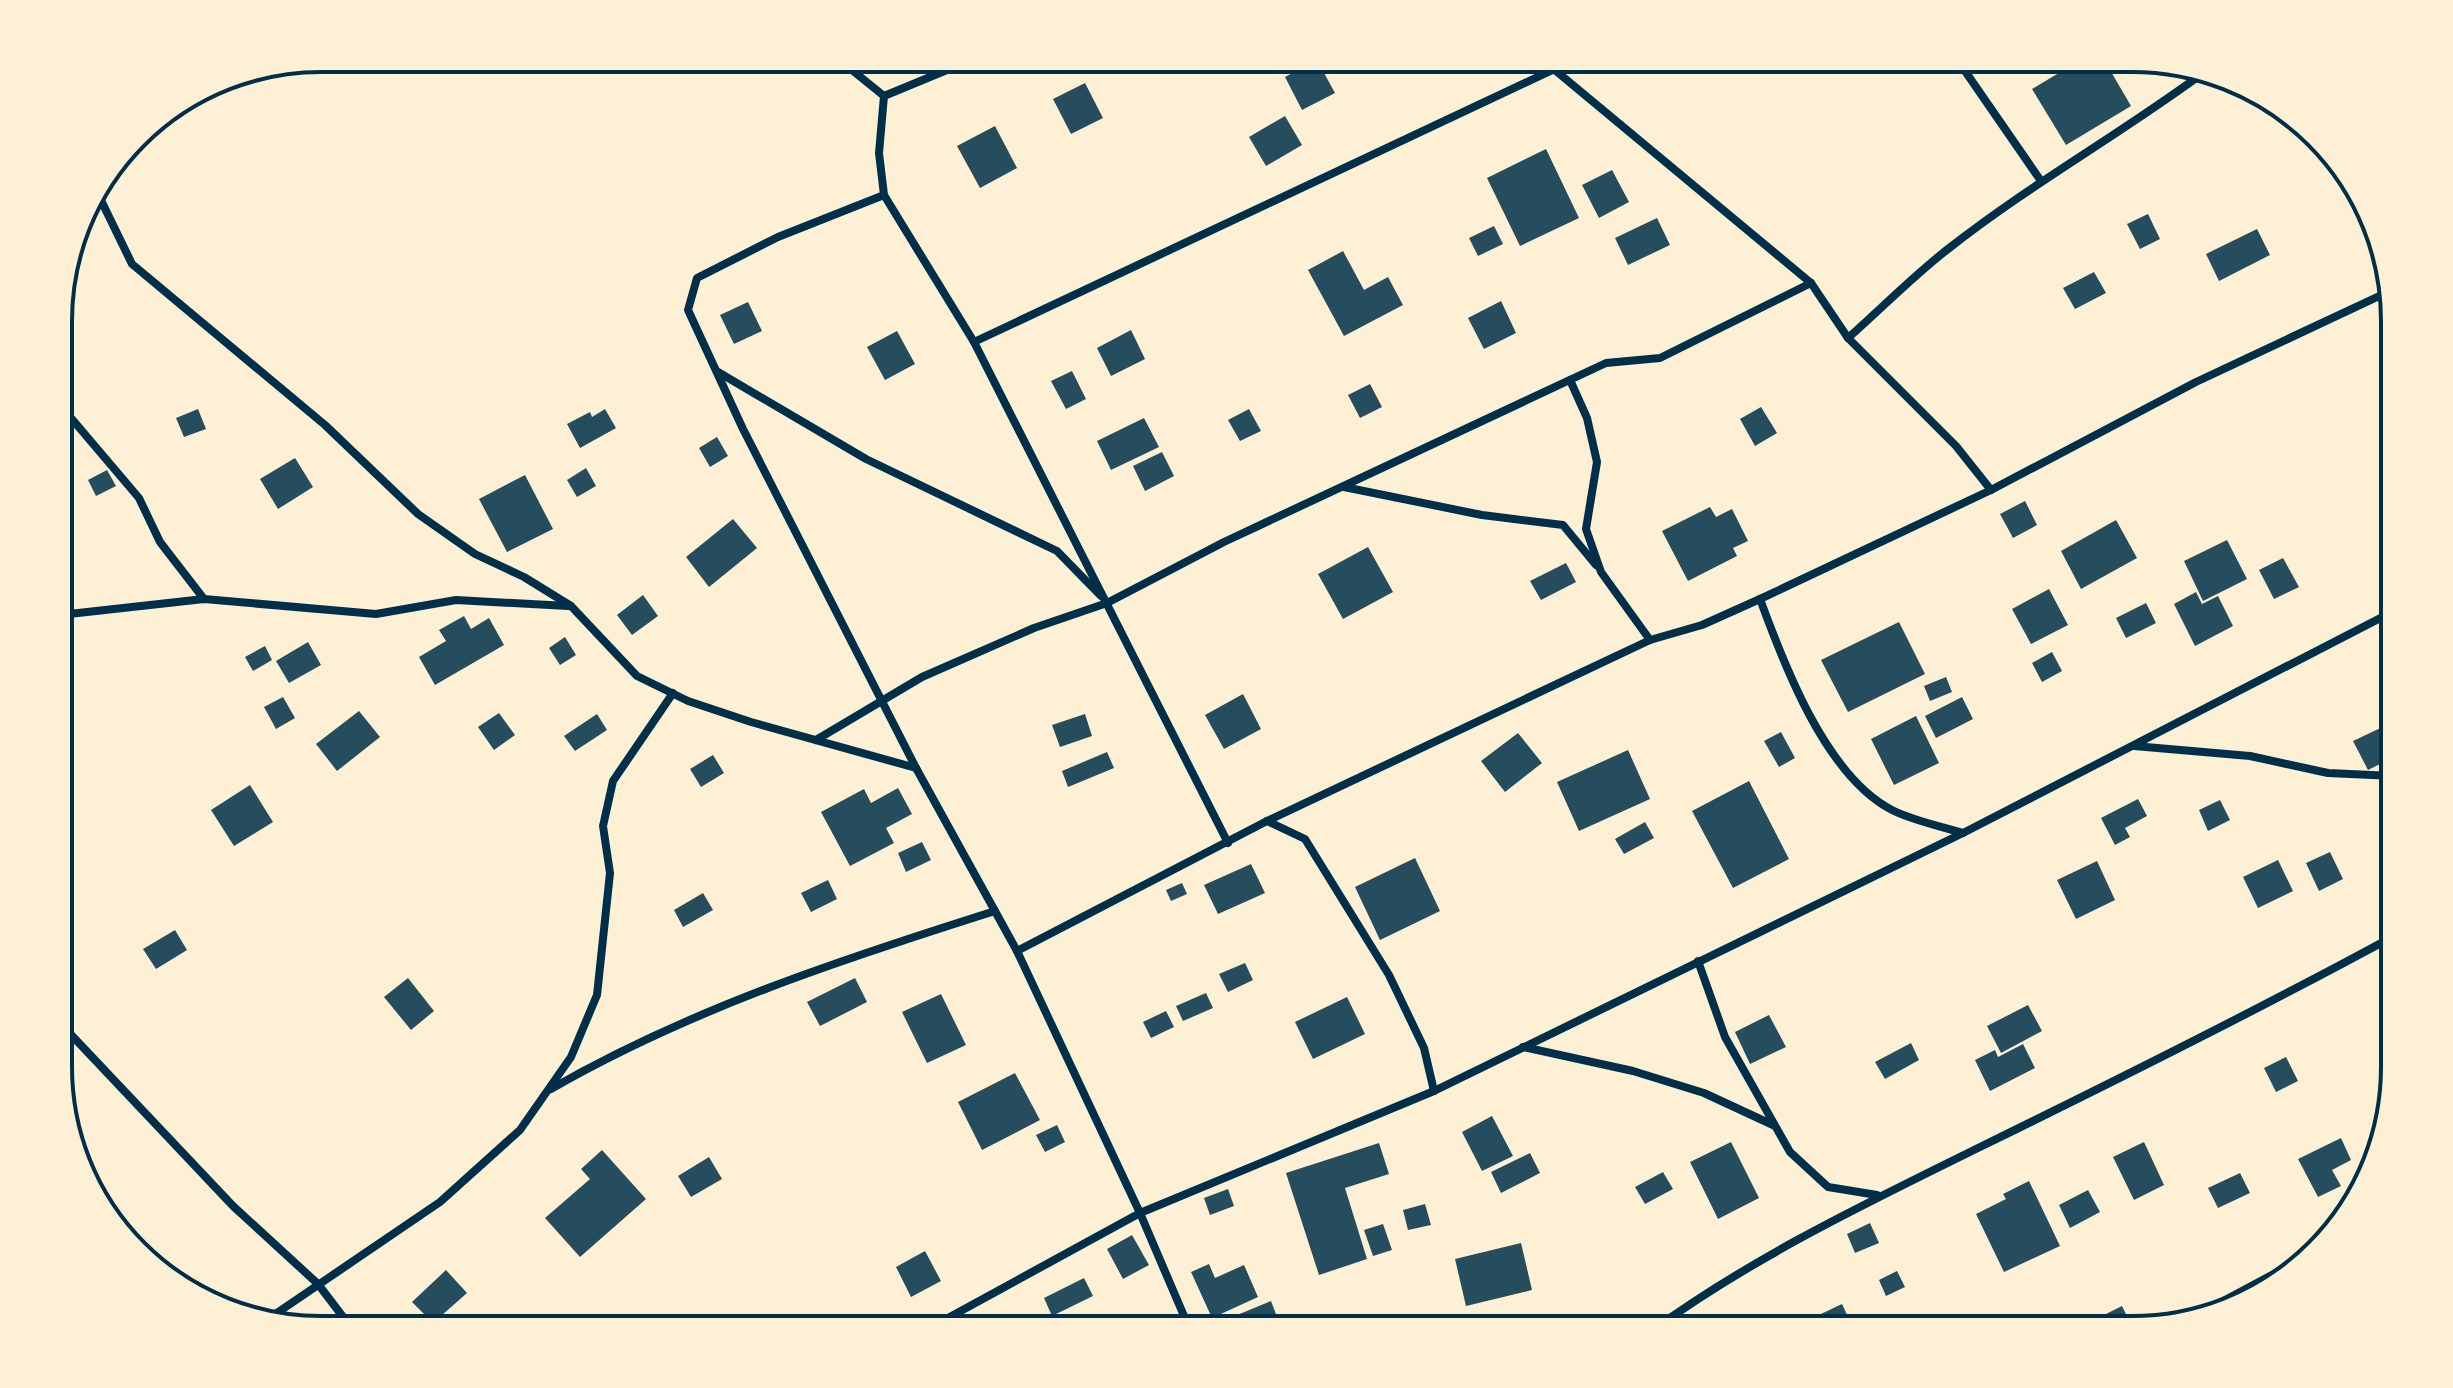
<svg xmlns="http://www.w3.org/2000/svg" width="2453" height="1388" font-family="'Space Grotesk',sans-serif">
  <rect width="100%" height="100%" fill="#fdf0d5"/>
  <!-- building -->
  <g fill="#264d5e">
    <path d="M 1221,58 L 1247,58 L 1228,69 Z"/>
    <path d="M 2084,58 L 2103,58 L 2131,106 L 2066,145 L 2032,89 Z"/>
    <path d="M 1317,60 L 1335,93 L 1302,110 L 1285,77 Z"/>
    <path d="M 1085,83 L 1103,118 L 1071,134 L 1053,99 Z"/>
    <path d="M 1285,116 L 1302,145 L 1266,166 L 1249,137 Z"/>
    <path d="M 995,126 L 1017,168 L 980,188 L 957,146 Z"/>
    <path d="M 1546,149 L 1579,218 L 1520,246 L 1487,178 Z"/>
    <path d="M 1612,170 L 1629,202 L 1599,218 L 1582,185 Z"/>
    <path d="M 2148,214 L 2160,239 L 2140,249 L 2127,224 Z"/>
    <path d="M 1657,218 L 1670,245 L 1628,265 L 1615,238 Z"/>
    <path d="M 1494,226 L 1503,244 L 1478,256 L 1469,238 Z"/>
    <path d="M 2257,229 L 2270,255 L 2219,281 L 2206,254 Z"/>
    <path d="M 1343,251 L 1364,290 L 1388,277 L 1403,305 L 1344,336 L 1308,270 Z"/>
    <path d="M 2094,272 L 2106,293 L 2075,309 L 2063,288 Z"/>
    <path d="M 1501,301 L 1516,333 L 1484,349 L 1468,318 Z"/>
    <path d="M 748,302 L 762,331 L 734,344 L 720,315 Z"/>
    <path d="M 1131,330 L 1145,359 L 1111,376 L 1097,348 Z"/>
    <path d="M 897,331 L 915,364 L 885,380 L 867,347 Z"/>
    <path d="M 1072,371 L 1086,399 L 1066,409 L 1051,381 Z"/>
    <path d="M 1370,384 L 1382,407 L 1360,418 L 1348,395 Z"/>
    <path d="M 1761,407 L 1777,433 L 1755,446 L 1740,419 Z"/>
    <path d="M 198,409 L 206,429 L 184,437 L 176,418 Z"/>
    <path d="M 605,409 L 616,428 L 580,448 L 567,424 L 590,412 L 592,417 Z"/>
    <path d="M 1249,409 L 1261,431 L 1240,441 L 1228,420 Z"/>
    <path d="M 1144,418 L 1159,447 L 1111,470 L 1097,441 Z"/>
    <path d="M 717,437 L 728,456 L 710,467 L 699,448 Z"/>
    <path d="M 1162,452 L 1174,476 L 1145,491 L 1133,466 Z"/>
    <path d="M 295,458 L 313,487 L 278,509 L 260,479 Z"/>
    <path d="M 586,468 L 596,486 L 577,497 L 567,480 Z"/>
    <path d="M 107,470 L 116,486 L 96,496 L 88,480 Z"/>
    <path d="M 525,475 L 553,529 L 507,552 L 479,499 Z"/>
    <path d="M 2025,501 L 2037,525 L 2013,538 L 2000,514 Z"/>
    <path d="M 1710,507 L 1716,517 L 1732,509 L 1748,541 L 1733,548 L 1737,556 L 1688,581 L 1662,531 Z"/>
    <path d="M 733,519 L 757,548 L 709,587 L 686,557 Z"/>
    <path d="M 2116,520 L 2137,558 L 2081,589 L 2061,551 Z"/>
    <path d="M 2227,540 L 2247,579 L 2203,601 L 2184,561 Z"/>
    <path d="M 1368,547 L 1393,592 L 1343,619 L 1318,574 Z"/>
    <path d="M 2283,558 L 2299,587 L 2274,599 L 2259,570 Z"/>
    <path d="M 1566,563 L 1576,582 L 1541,600 L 1530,581 Z"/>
    <path d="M 2049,589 L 2068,625 L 2031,644 L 2012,609 Z"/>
    <path d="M 2196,592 L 2202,604 L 2218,596 L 2233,626 L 2195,646 L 2174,604 Z"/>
    <path d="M 643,595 L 658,616 L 632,635 L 617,615 Z"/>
    <path d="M 2146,603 L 2156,623 L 2126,638 L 2116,618 Z"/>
    <path d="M 464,616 L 471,629 L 489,618 L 504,645 L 435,685 L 419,657 L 446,641 L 439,630 Z"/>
    <path d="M 1899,622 L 1925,674 L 1848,712 L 1821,660 Z"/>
    <path d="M 565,637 L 576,655 L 560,665 L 549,648 Z"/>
    <path d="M 308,642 L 321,665 L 289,683 L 276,661 Z"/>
    <path d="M 265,646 L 272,660 L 253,671 L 245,657 Z"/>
    <path d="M 2052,652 L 2062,671 L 2042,682 L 2032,663 Z"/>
    <path d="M 1946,677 L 1952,692 L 1930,701 L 1924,686 Z"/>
    <path d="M 1243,694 L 1261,729 L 1224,749 L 1205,715 Z"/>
    <path d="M 283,697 L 295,718 L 276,729 L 264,707 Z"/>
    <path d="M 1962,697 L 1973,719 L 1936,738 L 1925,716 Z"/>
    <path d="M 359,711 L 380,737 L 337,771 L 316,744 Z"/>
    <path d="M 499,713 L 515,735 L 494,750 L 478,727 Z"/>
    <path d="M 597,714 L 607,730 L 575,751 L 564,736 Z"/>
    <path d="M 1085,714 L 1092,736 L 1060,747 L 1052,725 Z"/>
    <path d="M 1916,716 L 1939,763 L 1894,785 L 1871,739 Z"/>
    <path d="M 2389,724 L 2394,733 L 2394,757 L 2368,770 L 2353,741 Z"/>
    <path d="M 1781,732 L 1795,758 L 1779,767 L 1764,741 Z"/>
    <path d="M 1518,733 L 1542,763 L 1505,792 L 1481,761 Z"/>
    <path d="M 1628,750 L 1650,799 L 1579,831 L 1557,782 Z"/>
    <path d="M 1107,752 L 1114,768 L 1068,787 L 1062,771 Z"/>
    <path d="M 713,755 L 724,773 L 701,787 L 690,769 Z"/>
    <path d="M 1749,781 L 1789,859 L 1733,888 L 1692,811 Z"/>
    <path d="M 250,785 L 273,822 L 234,846 L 211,810 Z"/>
    <path d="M 898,788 L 912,814 L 886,828 L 894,843 L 850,866 L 821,812 L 864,789 L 871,803 Z"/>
    <path d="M 2138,799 L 2147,816 L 2125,828 L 2130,837 L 2115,845 L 2101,818 Z"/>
    <path d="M 2220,800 L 2230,820 L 2208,831 L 2199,810 Z"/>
    <path d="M 1645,822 L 1654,838 L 1624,854 L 1615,839 Z"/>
    <path d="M 922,842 L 931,860 L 906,872 L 898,853 Z"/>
    <path d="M 2330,852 L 2343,879 L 2319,891 L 2306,863 Z"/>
    <path d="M 1415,858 L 1440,911 L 1380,940 L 1355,887 Z"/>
    <path d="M 2278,860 L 2293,891 L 2258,908 L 2243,877 Z"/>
    <path d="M 2097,861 L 2115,900 L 2076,919 L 2057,880 Z"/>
    <path d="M 1251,864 L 1265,893 L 1218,914 L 1204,885 Z"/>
    <path d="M 828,880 L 837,899 L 811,912 L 801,893 Z"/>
    <path d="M 1182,883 L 1187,894 L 1171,901 L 1166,890 Z"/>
    <path d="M 703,893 L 713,910 L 683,927 L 674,910 Z"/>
    <path d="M 175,930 L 187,950 L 156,969 L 143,949 Z"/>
    <path d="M 1245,963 L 1253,980 L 1228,992 L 1219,974 Z"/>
    <path d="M 408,978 L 434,1011 L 411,1030 L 384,997 Z"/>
    <path d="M 855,978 L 867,1002 L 820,1026 L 807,1002 Z"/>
    <path d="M 1206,993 L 1213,1008 L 1183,1021 L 1176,1006 Z"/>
    <path d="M 941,994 L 966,1045 L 927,1063 L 902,1012 Z"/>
    <path d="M 1347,997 L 1365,1034 L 1313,1059 L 1295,1022 Z"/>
    <path d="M 2028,1005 L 2042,1031 L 2001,1053 L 1987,1026 Z"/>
    <path d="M 1166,1011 L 1174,1027 L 1151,1038 L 1143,1022 Z"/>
    <path d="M 1769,1015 L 1786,1047 L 1750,1064 L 1735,1032 Z"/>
    <path d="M 1911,1043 L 1919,1060 L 1885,1079 L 1875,1062 Z"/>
    <path d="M 2023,1044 L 2035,1068 L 1990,1091 L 1975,1060 L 1995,1050 L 1998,1057 Z"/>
    <path d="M 2286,1057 L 2298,1081 L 2276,1092 L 2264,1068 Z"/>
    <path d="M 1015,1073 L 1040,1120 L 982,1150 L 958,1102 Z"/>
    <path d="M 1492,1116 L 1513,1156 L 1482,1171 L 1462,1132 Z"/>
    <path d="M 1057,1125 L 1065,1142 L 1045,1152 L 1036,1135 Z"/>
    <path d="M 2341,1138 L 2351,1160 L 2332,1170 L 2341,1186 L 2318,1197 L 2298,1159 Z"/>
    <path d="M 1731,1142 L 1759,1198 L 1718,1219 L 1690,1162 Z"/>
    <path d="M 2144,1142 L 2164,1185 L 2134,1200 L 2113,1157 Z"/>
    <path d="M 1379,1143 L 1389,1174 L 1345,1188 L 1367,1259 L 1319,1275 L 1286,1173 Z"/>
    <path d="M 602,1150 L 646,1199 L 580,1257 L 545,1218 L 590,1179 L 581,1169 Z"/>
    <path d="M 1530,1153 L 1540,1173 L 1501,1193 L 1491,1172 Z"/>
    <path d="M 709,1157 L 722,1179 L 691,1197 L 678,1176 Z"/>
    <path d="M 1663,1172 L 1673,1189 L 1645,1204 L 1635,1187 Z"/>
    <path d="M 2240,1173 L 2250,1193 L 2218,1208 L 2208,1188 Z"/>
    <path d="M 2029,1181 L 2060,1246 L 2004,1272 L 1976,1214 L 2006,1199 L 2003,1194 Z"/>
    <path d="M 1228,1189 L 1234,1206 L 1210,1215 L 1204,1198 Z"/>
    <path d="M 2088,1190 L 2100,1212 L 2070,1228 L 2059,1205 Z"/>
    <path d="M 1425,1204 L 1431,1225 L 1408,1230 L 1403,1210 Z"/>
    <path d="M 1870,1223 L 1879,1243 L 1855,1253 L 1847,1234 Z"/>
    <path d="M 1383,1224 L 1392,1250 L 1373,1256 L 1364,1230 Z"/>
    <path d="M 1132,1235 L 1149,1265 L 1123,1279 L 1107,1249 Z"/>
    <path d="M 1521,1243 L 1532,1290 L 1466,1306 L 1455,1259 Z"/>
    <path d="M 925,1251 L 941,1281 L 911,1297 L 896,1267 Z"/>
    <path d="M 1209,1264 L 1215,1278 L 1244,1265 L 1258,1297 L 1212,1318 L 1191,1272 Z"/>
    <path d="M 446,1270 L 467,1293 L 433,1323 L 412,1302 Z"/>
    <path d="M 1897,1271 L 1905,1287 L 1886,1296 L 1879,1280 Z"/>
    <path d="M 1084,1278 L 1093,1296 L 1052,1316 L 1044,1298 Z"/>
    <path d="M 1271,1301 L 1282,1330 L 1229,1330 L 1225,1320 Z"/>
    <path d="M 1842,1304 L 1854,1330 L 1787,1330 Z"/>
    <path d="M 2122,1306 L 2131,1324 L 2122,1329 L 2102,1329 L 2096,1319 Z"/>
  </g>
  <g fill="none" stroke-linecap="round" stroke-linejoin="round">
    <!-- minor -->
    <g stroke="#003049" stroke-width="8">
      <path d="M 837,58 L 884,96"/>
      <path d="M 1545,58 L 1556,71 L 1811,283 L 1848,338 L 1956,446 L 1991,490"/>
      <path d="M 1956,58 L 2041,181"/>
      <path d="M 884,96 L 879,153 L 884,195 L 974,342 L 1228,843"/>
      <path d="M 884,96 L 976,58"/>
      <path d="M 96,190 L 132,264 L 325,425 L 418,514 L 475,554 L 524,577 L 571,606 L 637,676 L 688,701 L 751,722 L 916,768"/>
      <path d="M 884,195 L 778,237 L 697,278 L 688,310 L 743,429 L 916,768 L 1017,951 L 1140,1213 L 1190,1330"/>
      <path d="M 1848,338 C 1881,309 1913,276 1948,249 C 2028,186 2117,136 2199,76"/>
      <path d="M 974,342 L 1578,58"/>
      <path d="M 718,372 L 866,459 L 1057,551 L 1101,596"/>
      <path d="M 1570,380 L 1587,418 L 1597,462 L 1586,529 L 1601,572 L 1650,640"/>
      <path d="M 60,405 L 139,498 L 160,542 L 204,599"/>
      <path d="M 2394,438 C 2380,485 2385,602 2394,651"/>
      <path d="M 1344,487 L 1482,515 L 1563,525 L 1596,565"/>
      <path d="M 1760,599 C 1784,665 1826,776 1892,810 C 1914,821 1940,826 1963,833"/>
      <path d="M 60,615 L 204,599 L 376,614 L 456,600 L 568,606"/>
      <path d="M 816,740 L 922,677 L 1034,628 L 1107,603 L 1224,542 L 1606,363 L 1660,358 L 1811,283"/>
      <path d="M 2134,746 L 2250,756 L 2328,773 L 2394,776"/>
      <path d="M 1267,821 L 1305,839 L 1389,975 L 1424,1048 L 1434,1091"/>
      <path d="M 2391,937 L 2389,871 L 2394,816"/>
      <path d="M 1017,951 L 1267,821 L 1650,640 L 1702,625 L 1760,599 L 1991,490 L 2196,382 L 2390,291"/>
      <path d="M 1698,961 L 1725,1037 L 1790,1152 L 1828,1187 L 1877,1195"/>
      <path d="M 60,1023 L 233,1206 L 318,1284 L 353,1330"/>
      <path d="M 1523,1047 L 1633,1071 L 1704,1093 L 1773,1125"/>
      <path d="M 551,1089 C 690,1009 843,959 995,911"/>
      <path d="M 2199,1314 L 2298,1261"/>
      <path d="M 271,1317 L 440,1202 L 520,1130 L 571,1057 L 597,995 L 610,873 L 603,826 L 613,781 L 673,693"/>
      <path d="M 926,1330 L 1140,1213 L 1434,1091 L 1963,833 L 2394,611"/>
      <path d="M 1653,1330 C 1755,1256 1867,1203 1980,1147 C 2119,1079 2258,1010 2394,936"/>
    </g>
  </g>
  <!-- crop -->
  <path d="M0 0H2453V1388H0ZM321 72H2132A249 249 0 0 1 2381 321V1067A249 249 0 0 1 2132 1316H321A249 249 0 0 1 72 1067V321A249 249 0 0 1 321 72Z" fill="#fdf0d5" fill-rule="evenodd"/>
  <path fill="none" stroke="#003049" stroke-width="4" d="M321 72H2132A249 249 0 0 1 2381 321V1067A249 249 0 0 1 2132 1316H321A249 249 0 0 1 72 1067V321A249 249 0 0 1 321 72Z"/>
</svg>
